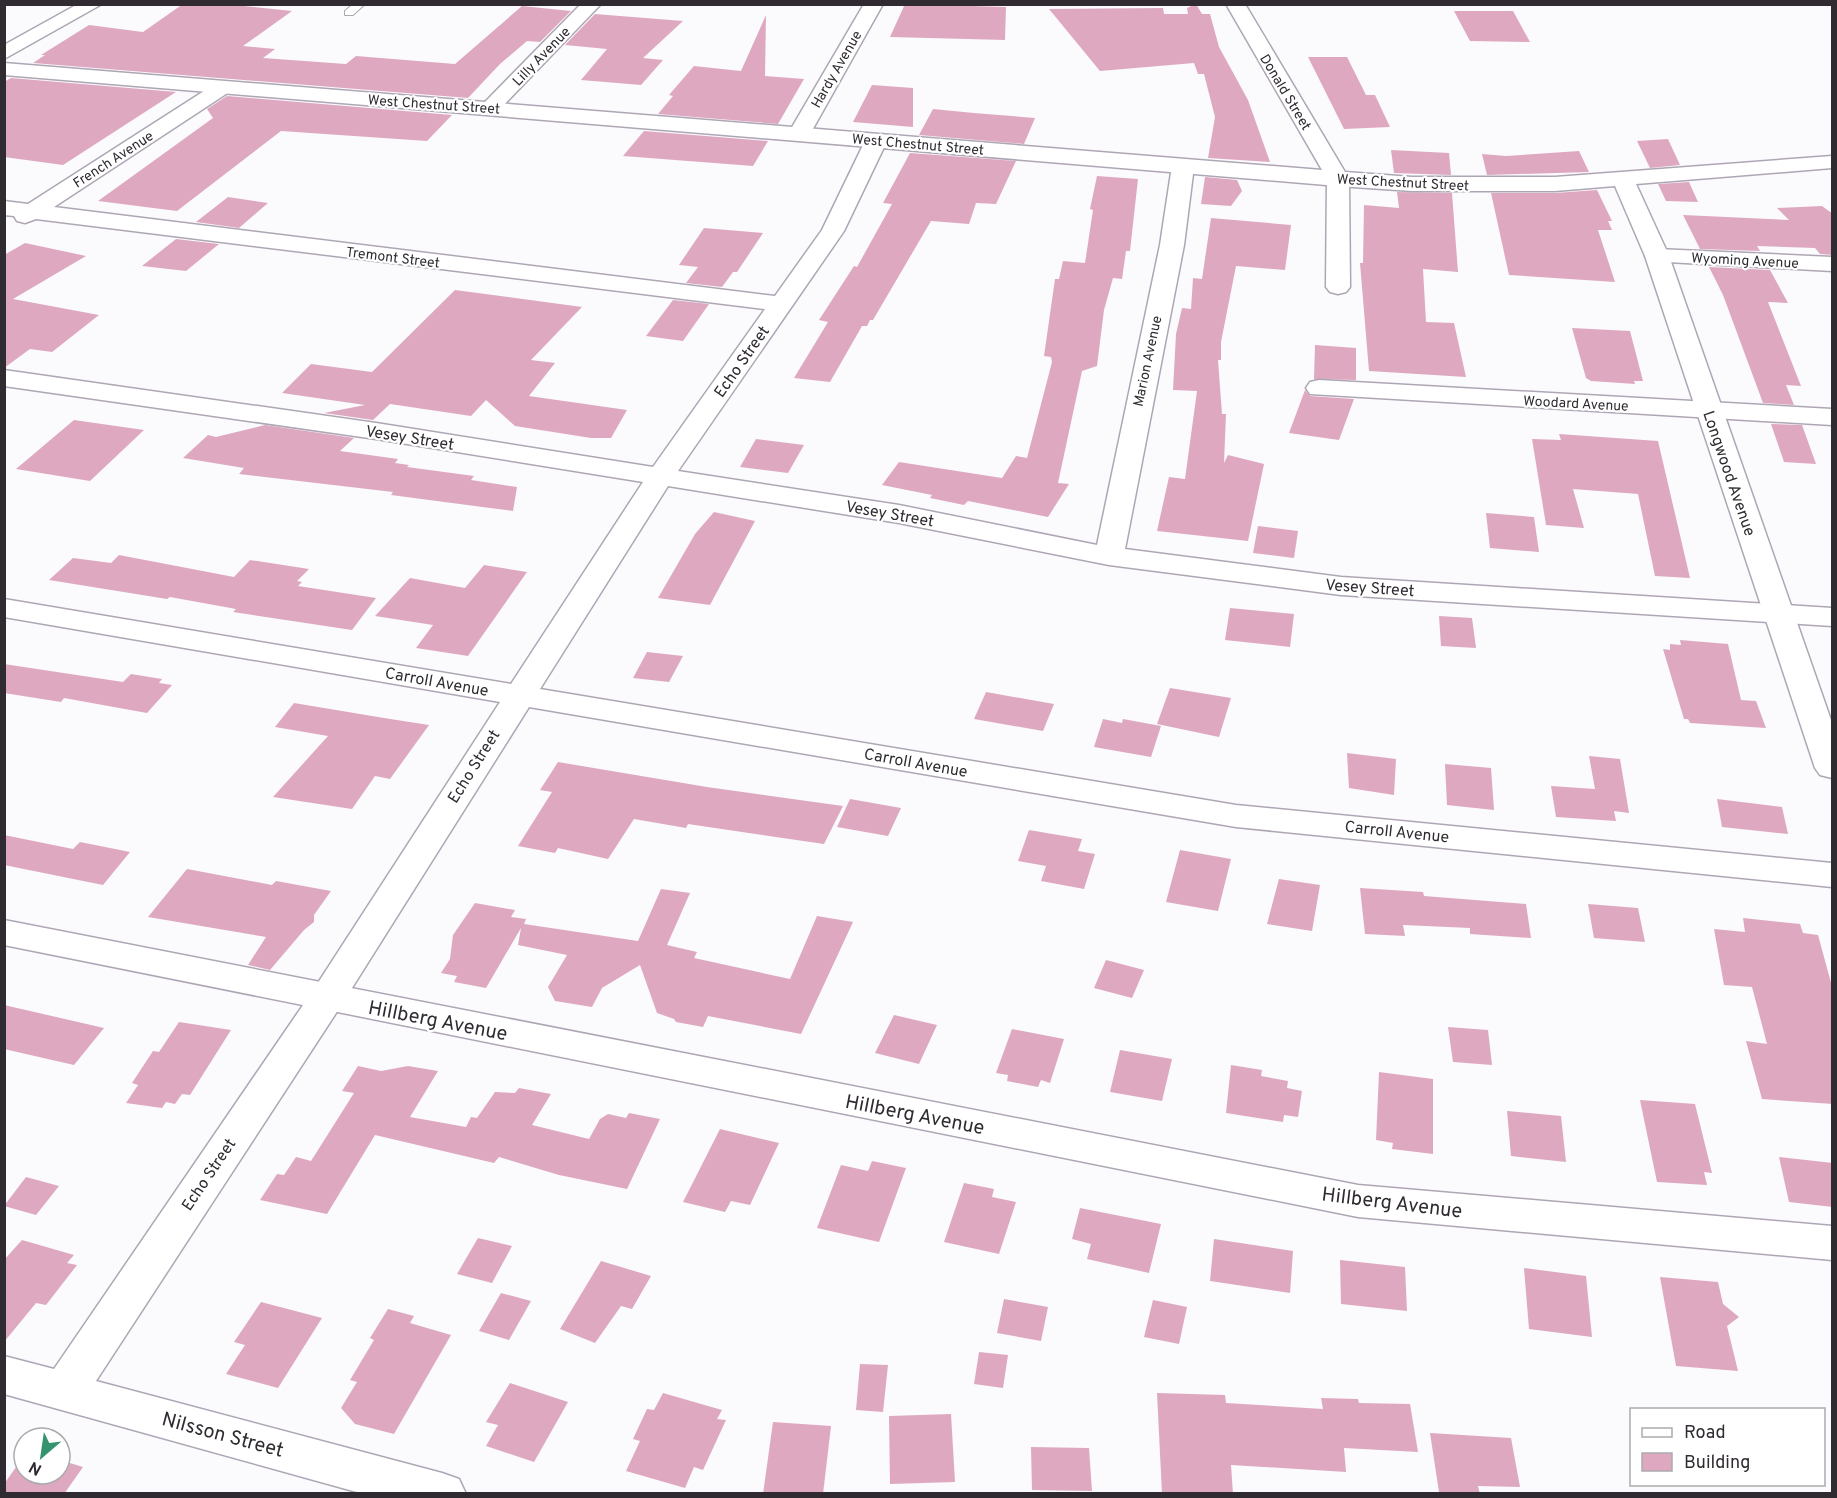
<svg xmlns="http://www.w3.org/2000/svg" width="1837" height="1498" font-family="Overpass,sans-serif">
  <rect width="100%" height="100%" fill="#fbfafd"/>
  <!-- building -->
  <g fill="#dea9c0">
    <path d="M 183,4 L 225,4 L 292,11 L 243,46 L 275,49 L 263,58 L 346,64 L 356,56 L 455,64 L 522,6 L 571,11 L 540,42 L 527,41 L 500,64 L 468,98 L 33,63 L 45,55 L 41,55 L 89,25 L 143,32 Z"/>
    <path d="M 905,4 L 1006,7 L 1005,40 L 890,37 Z"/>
    <path d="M 1196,4 L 1202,14 L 1210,14 L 1219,47 L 1248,100 L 1270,162 L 1208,158 L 1215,117 L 1204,74 L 1198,74 L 1194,63 L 1100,71 L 1049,9 L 1163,8 L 1164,14 L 1188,14 L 1187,8 Z"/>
    <path d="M 1454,11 L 1513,11 L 1530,42 L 1470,41 Z"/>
    <path d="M 595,14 L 683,21 L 643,58 L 663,60 L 641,85 L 581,80 L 607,49 L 565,45 Z"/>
    <path d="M 766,15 L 765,76 L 804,79 L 778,124 L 658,114 L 673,96 L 669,95 L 694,66 L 741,71 Z"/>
    <path d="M 1308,57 L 1347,57 L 1366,95 L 1375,95 L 1390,127 L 1344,129 Z"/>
    <path d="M 11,78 L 176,92 L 63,165 L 4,157 L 4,82 Z"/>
    <path d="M 872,85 L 913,88 L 913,127 L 853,122 Z"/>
    <path d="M 227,96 L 452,115 L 427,141 L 281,131 L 177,211 L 98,201 L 213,118 L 207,109 Z"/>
    <path d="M 933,109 L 974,113 L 1035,118 L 1024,144 L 919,135 Z"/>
    <path d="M 644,131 L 768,141 L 753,166 L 623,156 Z"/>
    <path d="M 1668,139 L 1680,165 L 1650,168 L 1637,141 Z"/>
    <path d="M 1391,150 L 1449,153 L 1451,175 L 1394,173 Z"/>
    <path d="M 1579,151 L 1589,172 L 1487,175 L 1482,154 L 1506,156 Z"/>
    <path d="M 910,153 L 1016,161 L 996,204 L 976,203 L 969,224 L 931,221 L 873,320 L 870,320 L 867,326 L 862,326 L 830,382 L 794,378 L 828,322 L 819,320 L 854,266 L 857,267 L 892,204 L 883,203 Z"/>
    <path d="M 1097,176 L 1138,179 L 1130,251 L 1126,251 L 1122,279 L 1113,278 L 1104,310 L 1097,366 L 1082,371 L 1058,483 L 1069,484 L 1048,517 L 968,501 L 964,505 L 930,498 L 932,495 L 882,485 L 899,462 L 1002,478 L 1016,456 L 1027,458 L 1052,362 L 1051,357 L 1044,356 L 1055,279 L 1059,279 L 1063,261 L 1085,263 L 1093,210 L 1090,209 Z"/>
    <path d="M 1205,177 L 1237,180 L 1242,191 L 1231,206 L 1201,204 Z"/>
    <path d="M 1689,182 L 1698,202 L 1666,201 L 1658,184 Z"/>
    <path d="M 1597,190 L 1612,221 L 1608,221 L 1612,230 L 1598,230 L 1615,282 L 1509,275 L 1491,193 L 1555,193 Z"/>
    <path d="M 1397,192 L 1452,193 L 1458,272 L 1423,269 L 1426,322 L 1454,323 L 1466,377 L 1369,371 L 1360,263 L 1363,263 L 1364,205 L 1399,208 Z"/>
    <path d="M 228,197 L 268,203 L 239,228 L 196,222 Z"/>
    <path d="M 1822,206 L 1833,214 L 1833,255 L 1820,254 L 1815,248 L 1757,246 L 1760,251 L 1700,249 L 1683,215 L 1789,220 L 1777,208 Z"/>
    <path d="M 1211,218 L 1291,225 L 1285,270 L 1236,266 L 1221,342 L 1221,360 L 1218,360 L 1222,414 L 1226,414 L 1224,463 L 1228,455 L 1264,464 L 1248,541 L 1157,531 L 1169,477 L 1185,479 L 1197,391 L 1173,390 L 1176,334 L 1182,308 L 1191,309 L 1193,278 L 1202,279 Z"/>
    <path d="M 704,228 L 763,233 L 737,272 L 733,272 L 722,287 L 686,283 L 698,267 L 679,265 Z"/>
    <path d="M 176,239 L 219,244 L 186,271 L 142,266 Z"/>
    <path d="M 25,243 L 86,256 L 13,299 L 99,315 L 52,352 L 30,349 L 4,368 L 4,255 Z"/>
    <path d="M 1709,267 L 1770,270 L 1788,303 L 1768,302 L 1801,386 L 1786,385 L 1794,405 L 1763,403 L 1723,295 Z"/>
    <path d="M 455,290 L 582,307 L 531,360 L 555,363 L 529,396 L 627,410 L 611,438 L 591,438 L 515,426 L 486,400 L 471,416 L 390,404 L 373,420 L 324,413 L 365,405 L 282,393 L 311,364 L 372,372 Z"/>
    <path d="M 673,300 L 709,304 L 683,341 L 646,336 Z"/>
    <path d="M 1572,328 L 1630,331 L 1643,381 L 1634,381 L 1635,384 L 1591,381 L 1586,378 Z"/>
    <path d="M 1315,345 L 1356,348 L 1356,380 L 1314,379 Z"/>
    <path d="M 1305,390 L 1310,396 L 1354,399 L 1339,440 L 1289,433 Z"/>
    <path d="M 74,420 L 144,430 L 90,481 L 16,469 Z"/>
    <path d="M 1771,424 L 1802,425 L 1816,464 L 1784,462 Z"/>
    <path d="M 265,425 L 354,438 L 340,451 L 398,459 L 395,463 L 409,465 L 407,467 L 474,476 L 471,480 L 517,487 L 513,511 L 391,495 L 393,492 L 239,474 L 244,468 L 183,458 L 208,435 L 216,437 Z"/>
    <path d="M 1559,434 L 1658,441 L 1690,578 L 1655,576 L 1638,494 L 1573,489 L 1584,528 L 1546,525 L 1532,439 L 1561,440 Z"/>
    <path d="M 756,439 L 804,445 L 788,473 L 740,467 Z"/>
    <path d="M 714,512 L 755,521 L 710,605 L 658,598 L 695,534 Z"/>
    <path d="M 1486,513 L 1534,517 L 1539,552 L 1490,548 Z"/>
    <path d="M 1258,526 L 1298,531 L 1294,558 L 1253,553 Z"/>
    <path d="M 119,555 L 234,577 L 250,560 L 309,569 L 297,581 L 302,582 L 298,586 L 376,598 L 352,630 L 233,612 L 236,609 L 170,597 L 167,599 L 49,580 L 73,558 L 111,563 Z"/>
    <path d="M 484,565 L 527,572 L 468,656 L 416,648 L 433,625 L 375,616 L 410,578 L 465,588 Z"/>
    <path d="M 1230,608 L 1294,614 L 1290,647 L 1225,640 Z"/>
    <path d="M 1439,616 L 1472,618 L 1476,648 L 1441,646 Z"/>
    <path d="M 1680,640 L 1728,644 L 1741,700 L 1756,701 L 1766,728 L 1690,723 L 1688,719 L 1684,719 L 1663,649 L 1670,650 L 1670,644 L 1681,645 Z"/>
    <path d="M 647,652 L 683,656 L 669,682 L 633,678 Z"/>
    <path d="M 4,664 L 123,682 L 131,674 L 162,679 L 159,683 L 172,685 L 147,713 L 64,698 L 61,702 L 4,693 Z"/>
    <path d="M 1170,688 L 1231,698 L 1219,737 L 1157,724 Z"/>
    <path d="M 986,692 L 1054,704 L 1043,731 L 974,719 Z"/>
    <path d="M 294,703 L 384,718 L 429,725 L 390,779 L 375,776 L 352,809 L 273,797 L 328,736 L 275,727 Z"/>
    <path d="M 1103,719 L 1122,723 L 1123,719 L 1161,726 L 1151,757 L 1094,747 Z"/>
    <path d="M 1347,753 L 1396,759 L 1394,795 L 1349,788 Z"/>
    <path d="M 1589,756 L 1620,759 L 1629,813 L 1614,811 L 1616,821 L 1556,817 L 1551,786 L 1595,789 Z"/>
    <path d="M 558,762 L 707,787 L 843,806 L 824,844 L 688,824 L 686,828 L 634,819 L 608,859 L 558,848 L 555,853 L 518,846 L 552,792 L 540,790 Z"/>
    <path d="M 1445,764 L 1491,768 L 1494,810 L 1447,805 Z"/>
    <path d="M 850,799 L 901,808 L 888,836 L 837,827 Z"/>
    <path d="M 1717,799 L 1782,807 L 1788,834 L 1722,827 Z"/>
    <path d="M 1029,830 L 1082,839 L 1078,851 L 1095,854 L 1084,889 L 1041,881 L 1046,866 L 1018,861 Z"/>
    <path d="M 4,835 L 73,849 L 80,842 L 130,852 L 103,885 L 4,865 Z"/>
    <path d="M 1180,850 L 1231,859 L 1218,911 L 1166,902 Z"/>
    <path d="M 187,869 L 272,885 L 276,881 L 331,891 L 314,915 L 314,922 L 304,930 L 270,970 L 248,965 L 266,937 L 148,917 Z"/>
    <path d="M 1279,879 L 1320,885 L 1312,931 L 1267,924 Z"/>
    <path d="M 1360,888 L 1423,892 L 1424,896 L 1526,904 L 1531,938 L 1470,934 L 1470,928 L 1403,925 L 1405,936 L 1365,934 Z"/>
    <path d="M 661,889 L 690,893 L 667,945 L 697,952 L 694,958 L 790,979 L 817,916 L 853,922 L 801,1034 L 708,1016 L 703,1027 L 676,1022 L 674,1019 L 657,1013 L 640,965 L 602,988 L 592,1007 L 555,1001 L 548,987 L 567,955 L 518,945 L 521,928 L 486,988 L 454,982 L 457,976 L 441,973 L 450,959 L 453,935 L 475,903 L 515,910 L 511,917 L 526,919 L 524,924 L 638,941 Z"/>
    <path d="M 1588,904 L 1638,908 L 1645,942 L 1594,938 Z"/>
    <path d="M 1743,918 L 1800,924 L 1803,933 L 1818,935 L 1833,990 L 1833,1104 L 1762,1099 L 1746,1041 L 1767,1044 L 1752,987 L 1724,985 L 1714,929 L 1745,932 Z"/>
    <path d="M 1106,960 L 1144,970 L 1132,998 L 1094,988 Z"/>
    <path d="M 4,1005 L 104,1028 L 74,1065 L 4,1049 Z"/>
    <path d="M 894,1015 L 937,1025 L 919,1064 L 875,1053 Z"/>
    <path d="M 179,1022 L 231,1030 L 190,1095 L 182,1094 L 175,1104 L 166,1102 L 162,1108 L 126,1103 L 138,1085 L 132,1083 L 153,1051 L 159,1052 Z"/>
    <path d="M 1448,1027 L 1488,1030 L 1492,1065 L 1453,1062 Z"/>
    <path d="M 1012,1029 L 1064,1039 L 1050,1083 L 1041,1080 L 1038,1087 L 1007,1081 L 1008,1075 L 996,1073 Z"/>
    <path d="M 1120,1050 L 1172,1059 L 1162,1101 L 1110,1092 Z"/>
    <path d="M 1231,1065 L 1262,1070 L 1261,1076 L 1288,1081 L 1287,1088 L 1302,1091 L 1298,1117 L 1284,1115 L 1283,1122 L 1226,1113 Z"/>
    <path d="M 358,1066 L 381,1071 L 408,1066 L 438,1071 L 410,1117 L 466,1127 L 471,1117 L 477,1118 L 495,1092 L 515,1093 L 519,1088 L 551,1094 L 532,1125 L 589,1139 L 600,1119 L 608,1114 L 626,1118 L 629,1113 L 660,1119 L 627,1189 L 559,1175 L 499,1157 L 494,1163 L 375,1135 L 327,1214 L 260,1200 L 277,1174 L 284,1175 L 296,1157 L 311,1161 L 354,1093 L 342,1091 Z"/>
    <path d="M 1379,1072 L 1433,1079 L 1433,1154 L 1392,1149 L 1393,1143 L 1376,1140 Z"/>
    <path d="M 1640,1100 L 1695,1104 L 1712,1173 L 1704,1172 L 1707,1185 L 1657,1182 Z"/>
    <path d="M 1507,1111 L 1561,1116 L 1566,1162 L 1511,1156 Z"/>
    <path d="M 720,1129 L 779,1143 L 750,1205 L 731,1201 L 725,1212 L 683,1202 Z"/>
    <path d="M 1779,1157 L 1833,1163 L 1833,1207 L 1789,1202 Z"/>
    <path d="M 872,1161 L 906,1168 L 879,1242 L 817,1228 L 841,1165 L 868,1171 Z"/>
    <path d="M 26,1177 L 59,1186 L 36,1215 L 4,1206 Z"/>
    <path d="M 964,1183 L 994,1189 L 992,1197 L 1016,1202 L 999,1254 L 944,1242 Z"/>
    <path d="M 1080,1208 L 1161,1224 L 1149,1273 L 1087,1259 L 1091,1244 L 1072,1239 Z"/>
    <path d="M 478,1238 L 512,1246 L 492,1283 L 457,1274 Z"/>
    <path d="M 1214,1239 L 1293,1251 L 1290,1293 L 1210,1281 Z"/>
    <path d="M 22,1240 L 74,1255 L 67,1263 L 77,1265 L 46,1305 L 36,1303 L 4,1342 L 4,1260 Z"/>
    <path d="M 1340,1260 L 1405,1267 L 1407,1311 L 1341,1304 Z"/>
    <path d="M 601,1261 L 651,1276 L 632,1309 L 621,1306 L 595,1343 L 560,1329 Z"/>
    <path d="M 1524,1268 L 1586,1276 L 1592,1337 L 1529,1329 Z"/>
    <path d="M 1660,1277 L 1718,1282 L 1723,1304 L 1739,1317 L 1727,1326 L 1738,1371 L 1676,1366 Z"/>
    <path d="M 501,1293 L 531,1301 L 509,1340 L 479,1331 Z"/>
    <path d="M 1004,1299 L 1048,1307 L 1041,1341 L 997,1333 Z"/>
    <path d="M 1153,1300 L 1187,1307 L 1179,1344 L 1144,1337 Z"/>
    <path d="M 261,1302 L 322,1318 L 278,1388 L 226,1374 L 245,1345 L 234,1342 Z"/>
    <path d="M 388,1309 L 414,1316 L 410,1323 L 451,1335 L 394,1434 L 355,1424 L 341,1408 L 357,1382 L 350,1380 L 374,1340 L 370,1338 Z"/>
    <path d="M 979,1352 L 1008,1355 L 1003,1388 L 974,1384 Z"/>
    <path d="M 860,1364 L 888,1365 L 883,1412 L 856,1410 Z"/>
    <path d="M 510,1383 L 568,1402 L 534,1462 L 486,1446 L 498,1425 L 486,1422 Z"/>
    <path d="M 663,1393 L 722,1410 L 717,1419 L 726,1420 L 703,1470 L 694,1467 L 685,1488 L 626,1471 L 640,1441 L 633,1439 L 647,1409 L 654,1410 Z"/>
    <path d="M 1157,1393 L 1225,1395 L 1226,1403 L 1323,1409 L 1321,1398 L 1358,1399 L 1359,1403 L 1410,1404 L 1418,1452 L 1344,1448 L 1346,1472 L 1231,1465 L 1233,1494 L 1162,1494 Z"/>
    <path d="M 951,1414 L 955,1482 L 890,1484 L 889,1416 Z"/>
    <path d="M 773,1422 L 831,1426 L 823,1494 L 763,1494 Z"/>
    <path d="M 1430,1433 L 1511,1438 L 1520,1487 L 1478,1486 L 1480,1494 L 1439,1492 Z"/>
    <path d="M 1031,1447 L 1089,1448 L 1092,1491 L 1032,1490 Z"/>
    <path d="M 24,1456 L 24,1474 L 60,1474 L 60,1460 L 83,1467 L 64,1494 L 4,1494 L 4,1484 Z"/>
  </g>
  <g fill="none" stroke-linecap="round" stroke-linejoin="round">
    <!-- lane casing -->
    <g stroke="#aea6b5" stroke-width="2">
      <path id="lane" d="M 353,4 L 365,4 L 353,15 L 345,15 L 345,11 Z"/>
    </g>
    <!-- street casing -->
    <g stroke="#aea6b5" stroke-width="3">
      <g id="street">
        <path d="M 581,4 L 601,4 L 497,112 L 483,112 L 480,108 L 483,104 Z"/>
        <path d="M 864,4 L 883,4 L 810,134 L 806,138 L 792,138 L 788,134 Z"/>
        <path d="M 222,82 L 229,84 L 232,88 L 229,92 L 54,207 L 775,296 L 822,230 L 865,141 L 869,137 L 883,137 L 887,141 L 844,231 L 678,471 L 899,505 L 1097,545 L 1160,245 L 1172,166 L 1175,161 L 1191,161 L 1194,166 L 1184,245 L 1125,549 L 1341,577 L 1832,608 L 1832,626 L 1341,595 L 1109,565 L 899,523 L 668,486 L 540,689 L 1236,805 L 1832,863 L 1832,887 L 1236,827 L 529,707 L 340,1007 L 96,1381 L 442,1473 L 459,1479 L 466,1494 L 364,1494 L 4,1394 L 4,1356 L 54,1369 L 314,989 L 500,702 L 4,617 L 4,599 L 511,684 L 643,482 L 376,439 L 4,386 L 4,370 L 376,423 L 653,467 L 765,309 L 36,219 L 25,223 L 17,221 L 14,216 L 4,215 L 4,201 L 28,204 L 215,84 Z"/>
        <path d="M 1338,172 L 1346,174 L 1349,179 L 1350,287 L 1346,292 L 1338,294 L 1330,292 L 1326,287 L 1327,179 L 1330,174 Z"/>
        <path d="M 1657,249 L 1832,257 L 1832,271 L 1649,261 L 1645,256 L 1649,251 Z"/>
        <path d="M 1319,380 L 1832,409 L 1832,425 L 1310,394 L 1306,388 L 1310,382 Z"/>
      </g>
    </g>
    <!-- secondary casing -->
    <g stroke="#aea6b5" stroke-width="3">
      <g id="secondary">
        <path d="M 78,4 L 102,4 L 4,59 L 4,45 Z"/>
        <path d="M 1226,4 L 1245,4 L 1345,172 L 1412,177 L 1555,177 L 1832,156 L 1832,168 L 1636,184 L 1669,256 L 1832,723 L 1832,778 L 1820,775 L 1815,768 L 1645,256 L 1615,186 L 1555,191 L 1412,191 L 1338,186 L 4,75 L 4,63 L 1322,170 Z"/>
        <path d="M 4,920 L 1358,1185 L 1832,1226 L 1832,1260 L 1358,1217 L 4,945 Z"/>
      </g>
    </g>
    <!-- lane -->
    <use href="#lane" fill="#fff" fill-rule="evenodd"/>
    <!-- street -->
    <use href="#street" fill="#fff" fill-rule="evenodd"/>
    <!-- secondary -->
    <use href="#secondary" fill="#fff" fill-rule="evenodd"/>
  </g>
  <g text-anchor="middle" stroke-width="4.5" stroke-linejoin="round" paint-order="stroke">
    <!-- far-street labels -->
    <g font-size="14" fill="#2f2b31" stroke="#fff">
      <text transform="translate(541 56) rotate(-46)" y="5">Lilly Avenue</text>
      <text transform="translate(836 69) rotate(-60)" y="5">Hardy Avenue</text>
      <text transform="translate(1286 92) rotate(59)" y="5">Donald Street</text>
      <text transform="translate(434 104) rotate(4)" y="5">West Chestnut Street</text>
      <text transform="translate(918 144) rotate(5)" y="5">West Chestnut Street</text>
      <text transform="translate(113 159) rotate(-33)" y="5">French Avenue</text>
      <text transform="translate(1403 182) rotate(3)" y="5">West Chestnut Street</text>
      <text transform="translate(393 257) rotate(7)" y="5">Tremont Street</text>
      <text transform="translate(1745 260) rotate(3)" y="5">Wyoming Avenue</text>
      <text transform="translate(1147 361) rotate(-78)" y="5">Marion Avenue</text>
      <text transform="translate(1576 403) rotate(3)" y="5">Woodard Avenue</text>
    </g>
    <!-- street labels -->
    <g font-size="16" fill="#2f2b31" stroke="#fff">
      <text transform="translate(741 361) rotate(-55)" y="6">Echo Street</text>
      <text transform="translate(410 437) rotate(9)" y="6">Vesey Street</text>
      <text transform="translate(1730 473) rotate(71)" y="6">Longwood Avenue</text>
      <text transform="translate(890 513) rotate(10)" y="6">Vesey Street</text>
      <text transform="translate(1370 587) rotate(4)" y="6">Vesey Street</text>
      <text transform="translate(437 681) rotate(10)" y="6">Carroll Avenue</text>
      <text transform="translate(916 762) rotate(10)" y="6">Carroll Avenue</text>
      <text transform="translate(473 766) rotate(-58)" y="6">Echo Street</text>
      <text transform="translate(1397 831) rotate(6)" y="6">Carroll Avenue</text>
      <text transform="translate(208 1174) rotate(-56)" y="6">Echo Street</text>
    </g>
    <!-- near-street labels -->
    <g font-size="20" fill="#2f2b31" stroke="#fff">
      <text transform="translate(438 1020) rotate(11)" y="7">Hillberg Avenue</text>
      <text transform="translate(915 1114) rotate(11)" y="7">Hillberg Avenue</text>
      <text transform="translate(1392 1202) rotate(7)" y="7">Hillberg Avenue</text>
      <text transform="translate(223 1434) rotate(15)" y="7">Nilsson Street</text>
    </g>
  </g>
  <!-- border -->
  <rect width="1837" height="1498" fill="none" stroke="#2f2b31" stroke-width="12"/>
  <!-- legend -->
  <rect x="1630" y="1408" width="195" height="78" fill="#ffffff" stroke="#acaaad" stroke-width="1.5"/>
  <rect x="1642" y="1428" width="30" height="9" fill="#ffffff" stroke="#acaaad" stroke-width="1.5"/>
  <text x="1684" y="1438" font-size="18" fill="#2f2b31">Road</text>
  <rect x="1642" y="1453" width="30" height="18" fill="#dea9c0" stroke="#acaaad" stroke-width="1.5"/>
  <text x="1684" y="1468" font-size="18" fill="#2f2b31">Building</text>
  <!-- north arrow -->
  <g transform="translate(42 1456) rotate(209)"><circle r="28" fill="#ffffff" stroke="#acaaad" stroke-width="1.5"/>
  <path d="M0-4.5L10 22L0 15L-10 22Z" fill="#33946d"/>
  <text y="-9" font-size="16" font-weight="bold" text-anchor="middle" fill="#2f2b31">N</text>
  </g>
</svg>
